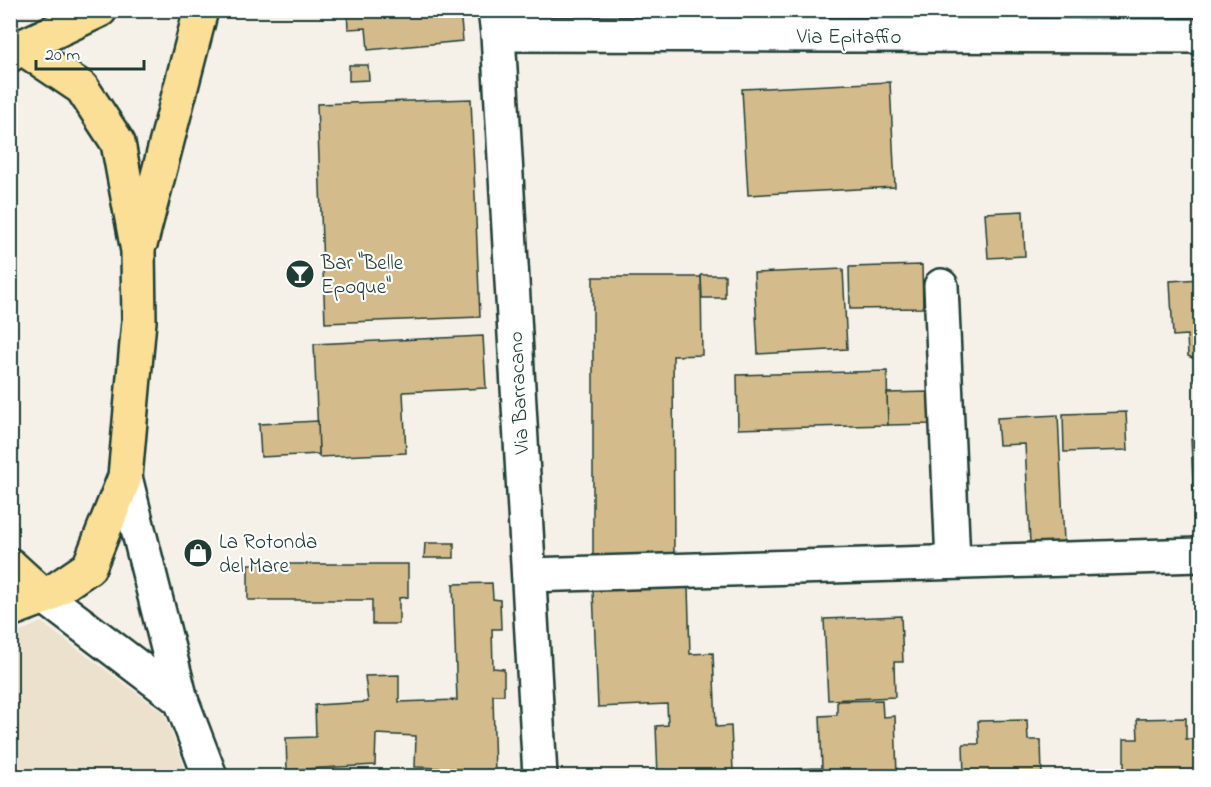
<svg xmlns="http://www.w3.org/2000/svg" width="1211" height="787" font-family="'Indie Flower',sans-serif">
  <rect width="100%" height="100%" fill="#f6f1e8"/>
  <filter id="ink" filterUnits="userSpaceOnUse"><feTurbulence type="fractalNoise" baseFrequency=".0167" numOctaves="2"/><feDisplacementMap in="SourceGraphic" scale="12" xChannelSelector="R" yChannelSelector="G"/><feConvolveMatrix kernelMatrix="1 2 1 2 8 2 1 2 1" color-interpolation-filters="sRGB"/></filter>
  <g filter="url(#ink)">
    <!-- built -->
    <path fill="#ece1cc" d="M 41,622 L 164,713 L 188,776 L 11,776 L 11,636 Z"/>
    <!-- building -->
    <g fill="#d4bb8b" stroke="#1f3d34" stroke-width="1.5">
      <path d="M 347,10 L 460,10 L 463,41 L 368,50 L 366,28 L 348,29 Z"/>
      <path d="M 349,65 L 368,65 L 369,80 L 349,81 Z"/>
      <path d="M 890,82 L 895,187 L 748,195 L 742,89 Z"/>
      <path d="M 471,99 L 480,317 L 325,323 L 317,104 Z"/>
      <path d="M 1023,211 L 1025,256 L 988,258 L 985,213 Z"/>
      <path d="M 922,265 L 923,308 L 850,309 L 849,267 Z"/>
      <path d="M 843,269 L 847,349 L 758,354 L 754,273 Z"/>
      <path d="M 701,275 L 725,275 L 725,298 L 702,298 Z"/>
      <path d="M 593,277 L 701,277 L 702,355 L 673,356 L 674,558 L 593,559 Z"/>
      <path d="M 1200,279 L 1200,381 L 1195,381 L 1195,369 L 1199,361 L 1188,356 L 1187,335 L 1173,336 L 1170,281 Z"/>
      <path d="M 483,336 L 486,388 L 403,392 L 406,453 L 319,457 L 314,344 Z"/>
      <path d="M 887,371 L 888,425 L 738,429 L 737,375 Z"/>
      <path d="M 930,392 L 931,424 L 888,425 L 887,393 Z"/>
      <path d="M 1126,412 L 1128,450 L 1064,452 L 1063,414 Z"/>
      <path d="M 1058,415 L 1064,542 L 1030,543 L 1025,444 L 999,445 L 997,418 Z"/>
      <path d="M 318,421 L 319,454 L 261,457 L 259,424 Z"/>
      <path d="M 1191,439 L 1200,439 L 1200,503 L 1194,504 Z"/>
      <path d="M 425,543 L 454,543 L 454,558 L 424,558 Z"/>
      <path d="M 248,564 L 408,564 L 408,597 L 399,598 L 399,624 L 372,624 L 372,600 L 248,600 Z"/>
      <path d="M 492,583 L 493,599 L 500,600 L 501,629 L 492,629 L 493,668 L 504,669 L 504,695 L 493,695 L 495,776 L 461,776 L 462,769 L 415,767 L 416,736 L 376,734 L 375,765 L 287,770 L 286,738 L 316,737 L 315,705 L 368,702 L 365,676 L 399,675 L 399,702 L 457,700 L 453,584 Z"/>
      <path d="M 688,587 L 690,654 L 713,653 L 716,727 L 731,726 L 733,771 L 822,768 L 820,716 L 837,715 L 837,701 L 882,700 L 883,717 L 895,716 L 897,776 L 658,776 L 656,726 L 668,725 L 667,704 L 598,707 L 593,591 Z"/>
      <path d="M 901,616 L 903,662 L 894,662 L 895,697 L 828,700 L 824,619 Z"/>
      <path d="M 1186,718 L 1186,739 L 1200,739 L 1200,776 L 1124,776 L 1124,739 L 1138,739 L 1137,719 Z"/>
      <path d="M 1027,720 L 1028,740 L 1041,740 L 1042,776 L 964,776 L 963,744 L 979,744 L 978,721 Z"/>
    </g>
    <g fill="none" stroke-linecap="round" stroke-linejoin="round">
      <!-- minor casing -->
      <g stroke="#1f3d34" stroke-width="38">
        <g id="minor">
          <path d="M 495,10 L 498,34 L 540,776"/>
          <path d="M 941,286 L 953,562"/>
          <path d="M 529,575 L 1200,555"/>
        </g>
      </g>
      <!-- tertiary casing -->
      <g stroke="#1f3d34" stroke-width="38">
        <path id="tertiary" d="M 498,34 L 1200,36"/>
      </g>
      <!-- secondary casing -->
      <g stroke="#1f3d34" stroke-width="38">
        <g id="secondary">
          <path d="M 125,477 L 181,700 L 210,776"/>
          <path d="M 45,597 L 181,700"/>
        </g>
      </g>
      <!-- primary casing -->
      <g stroke="#1f3d34" stroke-width="38">
        <g id="primary">
          <path d="M 10,55 L 21,47 L 100,10"/>
          <path d="M 141,241 L 201,10"/>
          <path d="M 10,565 L 45,597"/>
          <path d="M 10,610 L 45,597 L 89,567 L 125,477 L 139,321 L 138,251 L 118,143 L 82,88 L 21,47"/>
        </g>
      </g>
      <!-- minor -->
      <use href="#minor" stroke="#fff" stroke-width="33"/>
      <!-- tertiary -->
      <use href="#tertiary" stroke="#fff" stroke-width="33"/>
      <!-- secondary -->
      <use href="#secondary" stroke="#fff" stroke-width="33"/>
      <!-- primary -->
      <use href="#primary" stroke="#fbdf96" stroke-width="33"/>
    </g>
  </g>
  <!-- icons -->
  <defs>
    <g id="bar-disc" transform="scale(1.5)"><circle r="9.5" fill="#1f3d34" stroke="#fff"/><path d="M-6-5H6L.8 .8V4.5H3.5V6h-7V4.5H-.8V.8Z" fill="#fff"/></g>
    <g id="shop-disc" transform="scale(1.5)"><circle r="9.5" fill="#1f3d34" stroke="#fff"/><path d="M-5-2.5h2.3a2.7 3.5 0 0 1 5.4 0H5L5.5 6h-11ZM-1.5-2.5h3a1.5 2.3 0 0 0-3 0Z" fill="#fff"/></g>
  </defs>
  <g fill-rule="evenodd">
    <use href="#bar-disc" x="300" y="274"/>
    <use href="#shop-disc" x="198" y="553"/>
  </g>
  <g text-anchor="middle" stroke-width="4.5" stroke-linejoin="round" paint-order="stroke">
    <!-- street labels -->
    <g font-size="21" fill="#1f3d34" stroke="#fff">
      <text x="849" y="43">Via Epitaffio</text>
      <text transform="translate(518 393) rotate(-93)" y="7">Via Barracano</text>
    </g>
    <!-- poi labels -->
    <g font-size="21" fill="#1f3d34" stroke="#fff" text-anchor="start">
      <text x="321" y="269">Bar "Belle<tspan x="321" dy="24">Epoque"</tspan></text>
      <text x="219" y="548">La Rotonda<tspan x="219" dy="24">del Mare</tspan></text>
    </g>
  </g>
  <!-- margin -->
  <rect width="1211" height="787" fill="none" stroke="#fff" stroke-width="36"/>
  <rect x="18" y="18" width="1175" height="751" fill="none" stroke="#1f3d34" stroke-width="2" filter="url(#ink)"/>
  <!-- scale -->
  <path d="M36 60v9h108v-9" fill="none" stroke="#1f3d34" stroke-width="3"/>
  <text x="45" y="60" font-size="18" fill="#1f3d34" stroke="#ffffff" stroke-width="4.5" paint-order="stroke">20 m</text>
</svg>
